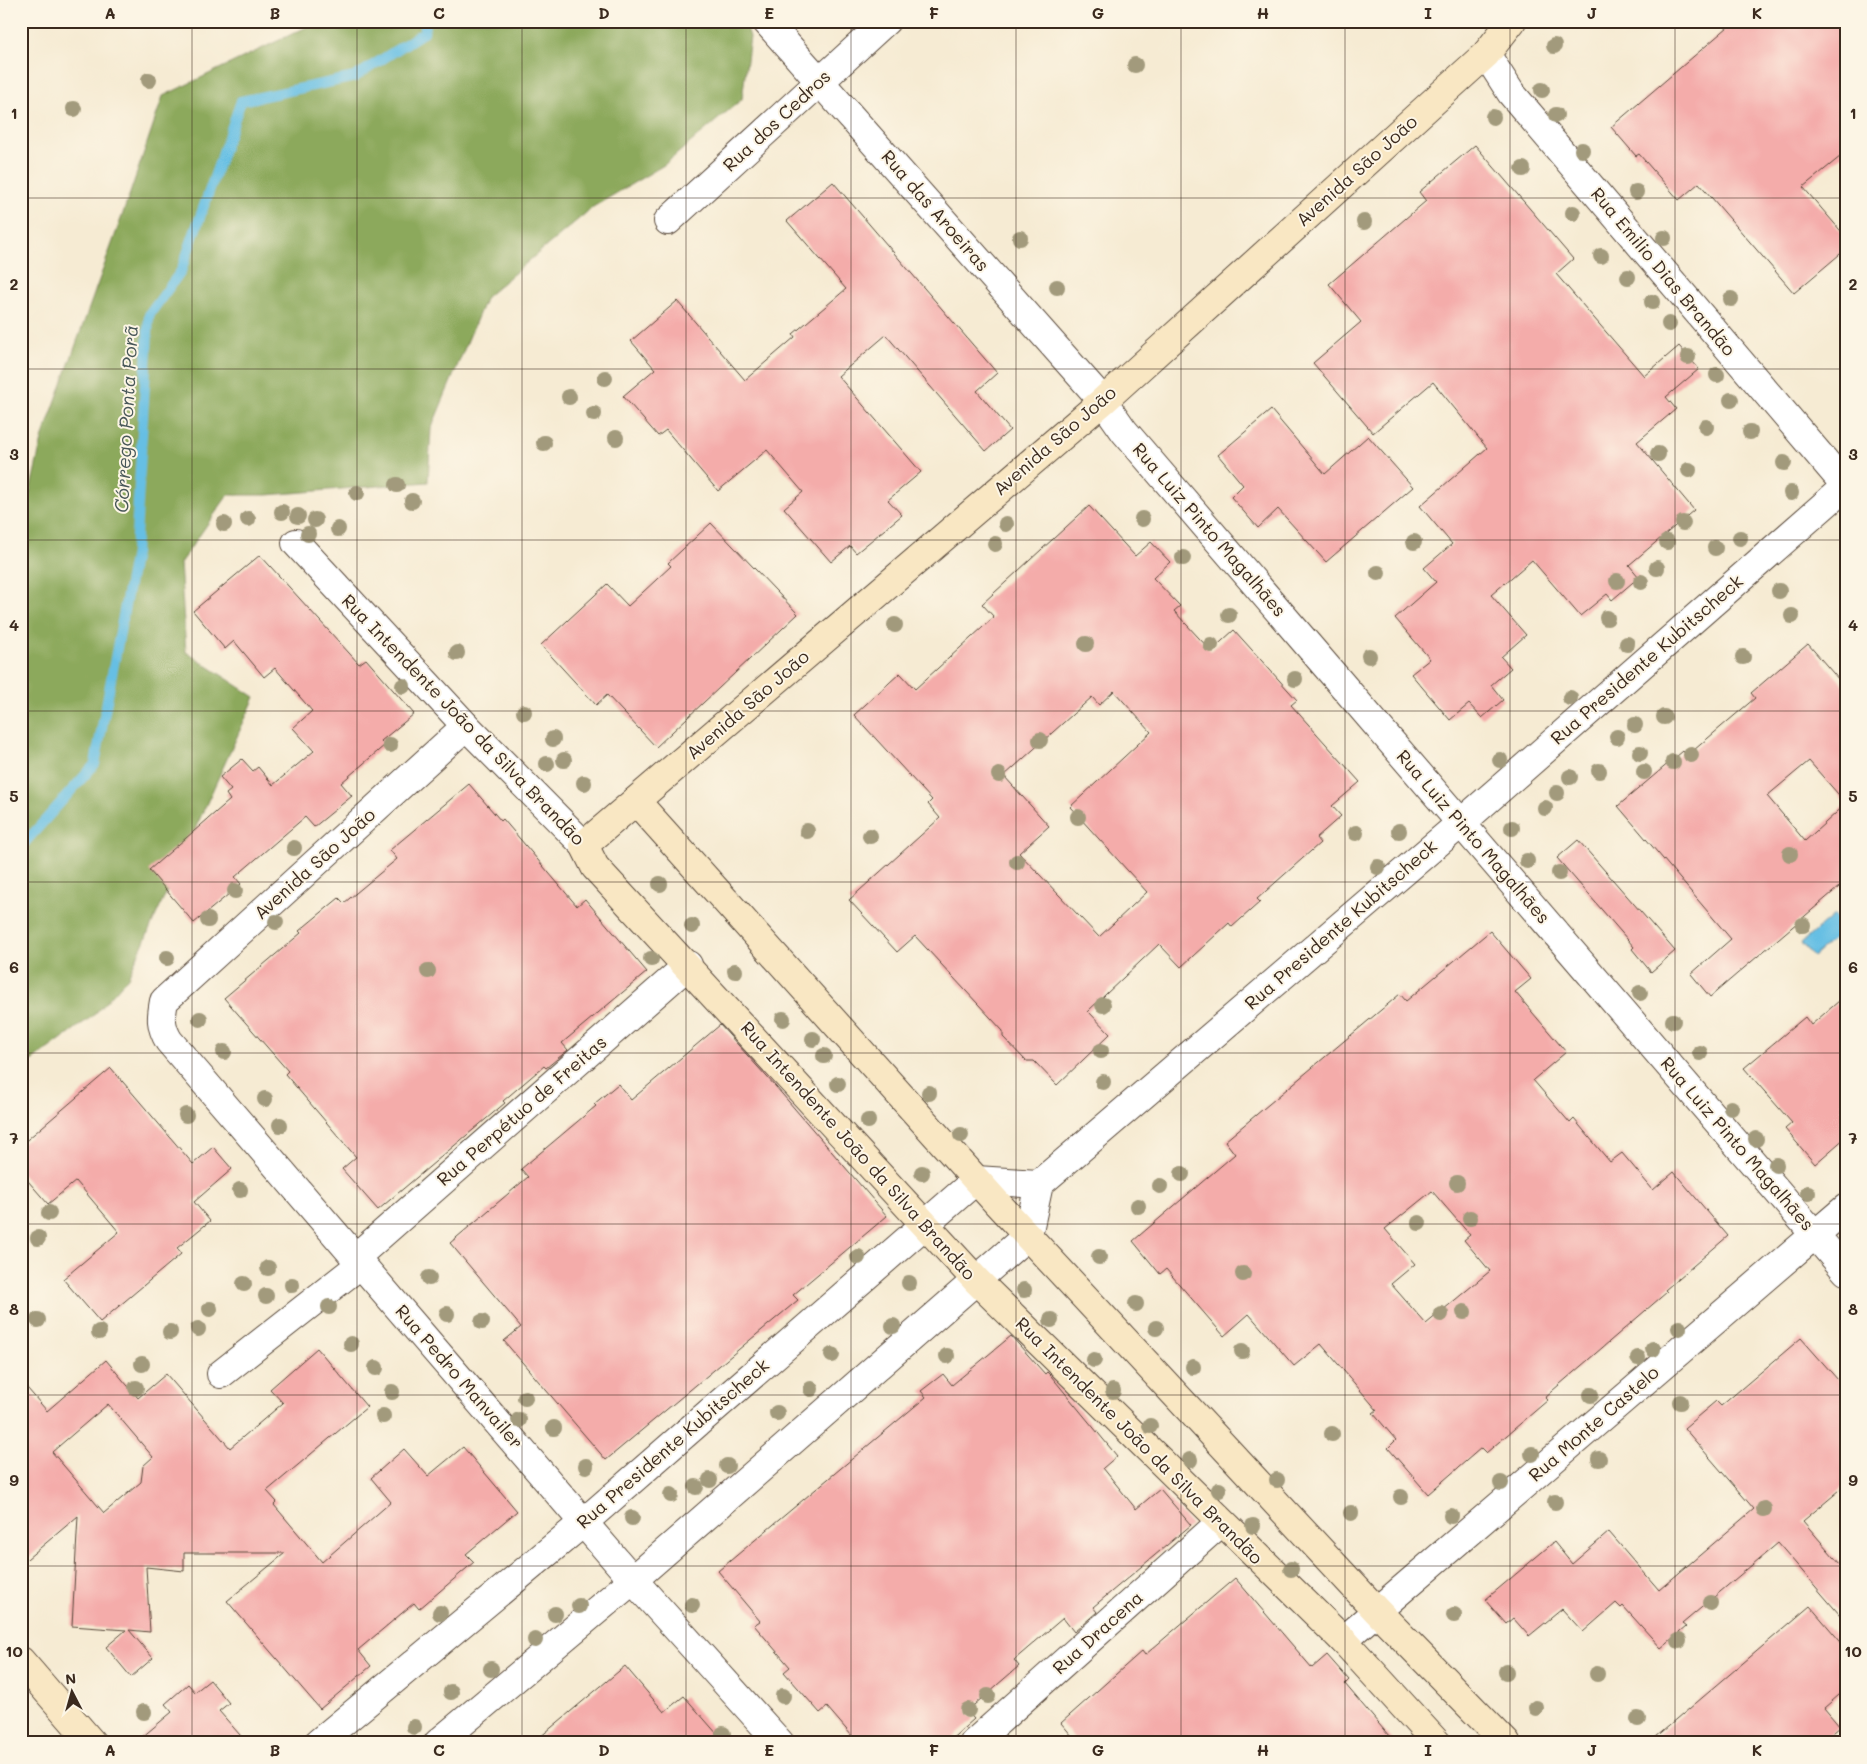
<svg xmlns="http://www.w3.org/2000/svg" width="1867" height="1764" font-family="Mali,sans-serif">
  <rect width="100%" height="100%" fill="#fcf5e5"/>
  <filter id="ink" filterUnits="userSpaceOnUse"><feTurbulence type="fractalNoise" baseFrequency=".02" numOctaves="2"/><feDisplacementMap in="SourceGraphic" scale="10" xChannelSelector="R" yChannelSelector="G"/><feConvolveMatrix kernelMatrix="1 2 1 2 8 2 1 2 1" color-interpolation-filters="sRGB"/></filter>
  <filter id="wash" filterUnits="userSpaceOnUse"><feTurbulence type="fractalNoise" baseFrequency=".0096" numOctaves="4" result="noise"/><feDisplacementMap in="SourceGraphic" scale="20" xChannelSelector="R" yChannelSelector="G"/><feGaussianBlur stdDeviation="1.12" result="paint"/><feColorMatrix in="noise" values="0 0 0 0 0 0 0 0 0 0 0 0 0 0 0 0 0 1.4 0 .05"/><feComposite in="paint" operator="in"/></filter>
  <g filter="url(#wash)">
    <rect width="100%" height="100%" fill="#f6ebd3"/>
    <!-- forest -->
    <path fill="#8ca95c" stroke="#646a3d" d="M 319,21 L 745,21 L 750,37 L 742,99 L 664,165 L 593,207 L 486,297 L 431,429 L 428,482 L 267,495 L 228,495 L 180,563 L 186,652 L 255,697 L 128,977 L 94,1015 L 26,1065 L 21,1078 L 21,531 L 42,439 L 127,202 L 163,96 Z"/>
    <!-- water -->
    <path fill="#66bfe4" stroke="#507481" d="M 1834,915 L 1845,929 L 1813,957 L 1801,943 Z"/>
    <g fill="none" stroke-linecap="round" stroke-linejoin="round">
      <!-- stream -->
      <path stroke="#66bfe4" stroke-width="10" d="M 21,847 L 95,764 L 135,553 L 149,315 L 181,271 L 241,101 L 355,77 L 424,32 L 426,21"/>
    </g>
    <g id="blocks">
      <!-- building -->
      <g fill="#f4acaa" fill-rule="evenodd">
        <path d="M 1735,21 L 1846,21 L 1846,152 L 1803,187 L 1846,237 L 1846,249 L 1794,293 L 1699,183 L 1679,200 L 1639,154 L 1636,156 L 1611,127 Z"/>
        <path d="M 1475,145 L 1573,259 L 1556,274 L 1644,376 L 1679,346 L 1699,369 L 1666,397 L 1676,409 L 1637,442 L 1694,510 L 1629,565 L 1639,577 L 1612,600 L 1607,594 L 1580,616 L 1532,560 L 1491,595 L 1526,635 L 1501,657 L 1511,668 L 1491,685 L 1503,700 L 1482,718 L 1469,704 L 1450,720 L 1411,674 L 1430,659 L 1395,618 L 1436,582 L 1424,568 L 1452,544 L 1420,506 L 1487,448 L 1433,382 L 1373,433 L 1313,363 L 1361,322 L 1329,284 L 1426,201 L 1419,192 Z"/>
        <path d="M 833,182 L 997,373 L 977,391 L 1010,430 L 986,451 L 886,335 L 838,376 L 921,472 L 888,500 L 902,515 L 856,553 L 850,546 L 831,562 L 784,508 L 803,492 L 767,450 L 718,491 L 666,430 L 658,436 L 623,396 L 655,369 L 631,341 L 677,301 L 745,380 L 795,337 L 793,334 L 846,289 L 787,221 Z"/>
        <path d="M 1271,410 L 1325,474 L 1368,436 L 1413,487 L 1326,562 L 1278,509 L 1258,528 L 1231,497 L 1243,485 L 1218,455 Z"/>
        <path d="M 1089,506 L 1135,556 L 1151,542 L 1170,562 L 1153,578 L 1180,606 L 1174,611 L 1211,651 L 1234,630 L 1297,700 L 1291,705 L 1360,782 L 1332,806 L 1341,816 L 1316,838 L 1320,843 L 1257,899 L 1260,902 L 1232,927 L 1229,923 L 1181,967 L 1159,944 L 1088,1011 L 1110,1034 L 1057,1085 L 1034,1061 L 1026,1061 L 1003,1037 L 1003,1031 L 915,936 L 897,952 L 849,900 L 940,818 L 928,804 L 932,800 L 854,715 L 900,673 L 915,689 L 994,617 L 982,604 ZM 1114,691 L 1151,732 L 1070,807 L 1147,892 L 1099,937 L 1019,853 L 1049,826 L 1004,776 L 1092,697 L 1099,705 Z"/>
        <path d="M 711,523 L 798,614 L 656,747 L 607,695 L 596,705 L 541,645 L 607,584 L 628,606 L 671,566 L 668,563 Z"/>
        <path d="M 260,555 L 359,664 L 366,659 L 414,714 L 381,741 L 385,745 L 341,783 L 352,796 L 314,827 L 305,817 L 235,877 L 241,884 L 194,923 L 149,870 L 230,800 L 226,794 L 231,790 L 220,777 L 242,759 L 253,771 L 258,767 L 273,785 L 314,751 L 293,728 L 312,711 L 275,668 L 264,677 L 234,641 L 225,649 L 193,611 Z"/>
        <path d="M 1808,644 L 1846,688 L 1846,803 L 1809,761 L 1767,796 L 1805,841 L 1846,804 L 1846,881 L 1710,997 L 1691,974 L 1731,939 L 1618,806 L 1683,751 L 1687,756 L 1755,698 L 1751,693 Z"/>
        <path d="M 469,784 L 501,821 L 503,819 L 577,906 L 585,899 L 647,972 L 562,1043 L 568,1050 L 546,1068 L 544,1066 L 503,1101 L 505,1103 L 378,1210 L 342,1169 L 356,1157 L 285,1074 L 288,1071 L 224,998 L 301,933 L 299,931 L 339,898 L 344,903 L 397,859 L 390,850 Z"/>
        <path d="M 1578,840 L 1675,951 L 1651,972 L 1632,949 L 1634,947 L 1557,858 Z"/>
        <path d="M 1490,931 L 1531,979 L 1515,992 L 1566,1052 L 1533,1080 L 1570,1123 L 1574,1119 L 1610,1162 L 1622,1153 L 1653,1190 L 1674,1172 L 1728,1236 L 1665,1290 L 1667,1292 L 1545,1397 L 1548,1400 L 1486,1453 L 1481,1448 L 1428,1494 L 1388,1448 L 1396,1440 L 1373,1413 L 1377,1410 L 1321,1344 L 1294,1366 L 1249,1314 L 1224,1336 L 1166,1269 L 1160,1274 L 1133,1241 L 1235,1154 L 1225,1141 L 1400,994 L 1406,1001 ZM 1432,1191 L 1470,1235 L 1464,1240 L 1490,1271 L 1426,1324 L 1391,1284 L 1415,1264 L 1385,1229 Z"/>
        <path d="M 1846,995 L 1846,1137 L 1815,1164 L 1785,1129 L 1792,1123 L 1744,1068 L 1805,1017 L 1811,1025 Z"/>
        <path d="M 720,1025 L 776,1087 L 887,1216 L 793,1295 L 798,1300 L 606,1460 L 504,1341 L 521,1327 L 450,1243 L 528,1177 L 521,1169 L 596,1106 L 594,1104 L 618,1084 L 631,1100 Z"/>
        <path d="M 111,1068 L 193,1164 L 213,1147 L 232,1169 L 194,1202 L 210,1221 L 177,1248 L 181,1254 L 100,1322 L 63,1279 L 119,1232 L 76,1181 L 48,1204 L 21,1173 L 21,1145 Z"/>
        <path d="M 1011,1336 L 1045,1374 L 1047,1372 L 1051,1376 L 1117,1456 L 1103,1468 L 1136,1509 L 1160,1489 L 1191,1525 L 1093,1607 L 1097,1612 L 1074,1632 L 1063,1618 L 1014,1660 L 1019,1666 L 967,1711 L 974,1719 L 947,1743 L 858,1743 L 827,1707 L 820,1713 L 784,1672 L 790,1667 L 754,1625 L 760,1621 L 718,1571 L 926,1397 L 921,1391 L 943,1374 L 952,1385 Z"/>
        <path d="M 1801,1338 L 1846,1389 L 1846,1485 L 1803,1521 L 1846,1571 L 1846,1622 L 1778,1543 L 1682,1624 L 1686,1627 L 1661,1648 L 1623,1606 L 1621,1608 L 1616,1603 L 1583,1632 L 1562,1609 L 1529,1636 L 1513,1618 L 1506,1624 L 1485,1600 L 1554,1542 L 1572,1564 L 1609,1532 L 1659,1590 L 1754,1509 L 1684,1428 L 1716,1401 L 1721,1406 Z"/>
        <path d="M 317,1348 L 367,1407 L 267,1491 L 277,1502 L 274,1505 L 322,1562 L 391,1502 L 371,1478 L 404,1449 L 428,1476 L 463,1447 L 517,1511 L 466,1554 L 474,1562 L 419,1609 L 414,1603 L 358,1650 L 371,1666 L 320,1709 L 227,1601 L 285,1553 L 184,1553 L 184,1571 L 146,1567 L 150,1632 L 129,1630 L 153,1658 L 131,1677 L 106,1647 L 126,1630 L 72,1626 L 78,1516 L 21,1564 L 21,1381 L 47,1411 L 106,1360 L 138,1398 L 166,1374 L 230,1448 L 283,1403 L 270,1389 ZM 108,1404 L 153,1457 L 143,1466 L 141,1482 L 104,1513 L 52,1452 Z"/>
        <path d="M 1235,1578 L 1312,1668 L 1327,1655 L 1349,1680 L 1345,1684 L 1395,1743 L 1078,1743 L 1061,1723 L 1142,1651 L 1145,1655 Z"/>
        <path d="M 1810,1606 L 1846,1648 L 1846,1689 L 1824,1708 L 1840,1727 L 1821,1743 L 1649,1743 Z"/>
        <path d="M 625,1666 L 664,1712 L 684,1696 L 725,1743 L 533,1743 Z"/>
        <path d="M 210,1680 L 229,1703 L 219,1711 L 247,1743 L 135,1743 L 172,1712 L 165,1704 L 188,1684 L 195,1692 Z"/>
      </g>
    </g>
  </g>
  <g filter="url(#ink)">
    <use href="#blocks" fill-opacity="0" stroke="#574739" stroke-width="1"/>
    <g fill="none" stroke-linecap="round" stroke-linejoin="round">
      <!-- street casing -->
      <g stroke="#574739" stroke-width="30">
        <g id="street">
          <path d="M 766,21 L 1103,401 L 1124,431 L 1846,1271"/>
          <path d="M 1486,54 L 1511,93 L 1846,486"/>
          <path d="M 668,221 L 886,21"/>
          <path d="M 296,543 L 466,726 L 584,845"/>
          <path d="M 466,726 L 164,1001 C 161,1017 160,1026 169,1041 L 633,1580 L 780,1743"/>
          <path d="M 356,1257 L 688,965"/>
          <path d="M 221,1374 L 361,1264"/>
          <path d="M 1343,1640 L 1846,1208"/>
          <path d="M 318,1743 L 584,1522 L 976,1180 L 1039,1184"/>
          <path d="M 438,1743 L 633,1580 L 1028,1235 L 1039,1184 L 1461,823 L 1846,486"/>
          <path d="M 974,1743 L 1221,1522"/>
        </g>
      </g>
      <!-- secondary casing -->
      <g stroke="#574739" stroke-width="30">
        <g id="secondary">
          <path d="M 636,801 L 997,1203 L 1377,1611 L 1506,1743"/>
          <path d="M 21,1661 L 92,1743"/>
          <path d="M 1437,1743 L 1343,1640 L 977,1281 L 595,867 L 584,845 L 1103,401 L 1486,54 L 1512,21"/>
        </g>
      </g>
      <!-- street -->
      <use href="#street" stroke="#fff" stroke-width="28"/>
      <!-- secondary -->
      <use href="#secondary" stroke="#f9e7c3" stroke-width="28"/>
    </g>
    <!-- trees -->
    <g fill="#a29a7c">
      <circle cx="1554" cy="46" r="8"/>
      <circle cx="1135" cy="65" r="8"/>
      <circle cx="149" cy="80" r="8"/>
      <circle cx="1542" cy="90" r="8"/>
      <circle cx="74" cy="109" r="8"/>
      <circle cx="1556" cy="115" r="8"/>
      <circle cx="1493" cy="117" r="8"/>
      <circle cx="1582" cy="150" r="8"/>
      <circle cx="1523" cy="169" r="8"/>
      <circle cx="1636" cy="192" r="8"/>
      <circle cx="1573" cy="213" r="8"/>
      <circle cx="1364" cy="222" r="8"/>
      <circle cx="1020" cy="238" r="8"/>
      <circle cx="1664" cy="238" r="8"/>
      <circle cx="1601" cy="256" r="8"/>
      <circle cx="1628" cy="277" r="8"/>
      <circle cx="1057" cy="287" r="8"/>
      <circle cx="1731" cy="299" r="8"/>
      <circle cx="1652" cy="302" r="8"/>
      <circle cx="1669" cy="324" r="8"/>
      <circle cx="1688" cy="357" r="8"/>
      <circle cx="1717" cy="375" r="8"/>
      <circle cx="605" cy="378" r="8"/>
      <circle cx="569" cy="397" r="8"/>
      <circle cx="1731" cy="400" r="8"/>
      <circle cx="594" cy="414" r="8"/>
      <circle cx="1706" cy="427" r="8"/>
      <circle cx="1750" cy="432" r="8"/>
      <circle cx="616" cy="438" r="8"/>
      <circle cx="544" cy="443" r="8"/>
      <circle cx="1658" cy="454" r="8"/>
      <circle cx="1784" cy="463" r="8"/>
      <circle cx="1689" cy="470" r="8"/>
      <circle cx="397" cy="485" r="8"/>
      <circle cx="357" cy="493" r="8"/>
      <circle cx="1791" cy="493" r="8"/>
      <circle cx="412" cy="501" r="8"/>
      <circle cx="282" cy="512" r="8"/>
      <circle cx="298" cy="516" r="8"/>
      <circle cx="248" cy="519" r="8"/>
      <circle cx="1142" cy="519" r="8"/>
      <circle cx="315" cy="520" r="8"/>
      <circle cx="1683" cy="523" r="8"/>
      <circle cx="224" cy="524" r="8"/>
      <circle cx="1006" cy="524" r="8"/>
      <circle cx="338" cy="529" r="8"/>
      <circle cx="308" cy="534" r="8"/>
      <circle cx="1740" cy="538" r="8"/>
      <circle cx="1414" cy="542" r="8"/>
      <circle cx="1667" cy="542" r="8"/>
      <circle cx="995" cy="544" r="8"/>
      <circle cx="1715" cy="548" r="8"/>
      <circle cx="1183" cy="558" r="8"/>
      <circle cx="1657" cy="568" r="8"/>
      <circle cx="1378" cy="573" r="8"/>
      <circle cx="1617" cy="581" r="8"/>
      <circle cx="1641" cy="582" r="8"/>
      <circle cx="1779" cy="591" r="8"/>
      <circle cx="1229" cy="615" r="8"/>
      <circle cx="1792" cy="616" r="8"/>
      <circle cx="1607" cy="618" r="8"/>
      <circle cx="895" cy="625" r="8"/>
      <circle cx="1086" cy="644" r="8"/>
      <circle cx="1627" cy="644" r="8"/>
      <circle cx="1211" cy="645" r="8"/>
      <circle cx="457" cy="653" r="8"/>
      <circle cx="1369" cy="656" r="8"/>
      <circle cx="1743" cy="657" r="8"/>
      <circle cx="1295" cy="679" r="8"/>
      <circle cx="403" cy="686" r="8"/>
      <circle cx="1570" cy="698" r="8"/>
      <circle cx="524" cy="712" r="8"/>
      <circle cx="1664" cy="717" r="8"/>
      <circle cx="1635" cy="725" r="8"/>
      <circle cx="1617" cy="737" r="8"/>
      <circle cx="553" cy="739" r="8"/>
      <circle cx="1040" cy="740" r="8"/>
      <circle cx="390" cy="745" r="8"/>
      <circle cx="1640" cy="753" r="8"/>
      <circle cx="1691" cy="755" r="8"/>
      <circle cx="564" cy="760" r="8"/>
      <circle cx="1500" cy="760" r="8"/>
      <circle cx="1673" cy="762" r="8"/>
      <circle cx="547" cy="764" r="8"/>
      <circle cx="1599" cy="771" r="8"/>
      <circle cx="1644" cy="772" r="8"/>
      <circle cx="999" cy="775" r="8"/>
      <circle cx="1570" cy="777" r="8"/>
      <circle cx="584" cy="783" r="8"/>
      <circle cx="1557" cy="793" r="8"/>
      <circle cx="1545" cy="808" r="8"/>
      <circle cx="1078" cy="817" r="8"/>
      <circle cx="1512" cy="828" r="8"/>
      <circle cx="807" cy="831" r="8"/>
      <circle cx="1399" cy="831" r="8"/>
      <circle cx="1356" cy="833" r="8"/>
      <circle cx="870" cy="836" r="8"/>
      <circle cx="294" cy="848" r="8"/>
      <circle cx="1790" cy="854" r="8"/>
      <circle cx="1527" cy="861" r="8"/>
      <circle cx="1017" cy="862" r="8"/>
      <circle cx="1378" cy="867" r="8"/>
      <circle cx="1559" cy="873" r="8"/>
      <circle cx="660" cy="884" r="8"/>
      <circle cx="235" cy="891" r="8"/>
      <circle cx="208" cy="920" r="8"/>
      <circle cx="276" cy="922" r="8"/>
      <circle cx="1803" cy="925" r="8"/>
      <circle cx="692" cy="926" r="8"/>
      <circle cx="167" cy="958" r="8"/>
      <circle cx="651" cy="959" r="8"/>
      <circle cx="428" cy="971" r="8"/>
      <circle cx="735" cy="971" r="8"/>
      <circle cx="1640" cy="993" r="8"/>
      <circle cx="1103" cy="1005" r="8"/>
      <circle cx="200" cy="1019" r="8"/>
      <circle cx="783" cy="1019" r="8"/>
      <circle cx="1673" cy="1021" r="8"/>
      <circle cx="813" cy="1039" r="8"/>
      <circle cx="1101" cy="1051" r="8"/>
      <circle cx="224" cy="1052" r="8"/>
      <circle cx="1700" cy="1053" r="8"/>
      <circle cx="824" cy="1056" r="8"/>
      <circle cx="1103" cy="1082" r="8"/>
      <circle cx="838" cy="1084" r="8"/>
      <circle cx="929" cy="1093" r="8"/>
      <circle cx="265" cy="1099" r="8"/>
      <circle cx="1731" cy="1108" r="8"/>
      <circle cx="186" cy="1115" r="8"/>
      <circle cx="868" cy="1121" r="8"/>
      <circle cx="280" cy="1125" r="8"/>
      <circle cx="961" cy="1135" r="8"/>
      <circle cx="1756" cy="1139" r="8"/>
      <circle cx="1776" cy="1165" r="8"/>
      <circle cx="922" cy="1173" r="8"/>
      <circle cx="1182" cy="1174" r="8"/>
      <circle cx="1457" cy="1183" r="8"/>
      <circle cx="1160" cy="1186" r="8"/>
      <circle cx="240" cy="1190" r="8"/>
      <circle cx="1808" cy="1193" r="8"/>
      <circle cx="1138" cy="1206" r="8"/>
      <circle cx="49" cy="1213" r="8"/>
      <circle cx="1470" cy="1218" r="8"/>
      <circle cx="1419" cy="1223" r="8"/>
      <circle cx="38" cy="1238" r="8"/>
      <circle cx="858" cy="1257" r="8"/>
      <circle cx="1099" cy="1257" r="8"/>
      <circle cx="268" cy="1268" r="8"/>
      <circle cx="1243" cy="1274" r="8"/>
      <circle cx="429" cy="1278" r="8"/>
      <circle cx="909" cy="1283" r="8"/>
      <circle cx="244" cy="1284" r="8"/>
      <circle cx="292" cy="1285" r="8"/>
      <circle cx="1024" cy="1290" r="8"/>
      <circle cx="266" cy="1296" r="8"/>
      <circle cx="1136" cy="1304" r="8"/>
      <circle cx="329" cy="1307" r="8"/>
      <circle cx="210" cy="1309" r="8"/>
      <circle cx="1464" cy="1312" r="8"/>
      <circle cx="447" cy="1314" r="8"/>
      <circle cx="1441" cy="1314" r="8"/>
      <circle cx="38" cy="1320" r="8"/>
      <circle cx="1051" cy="1320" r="8"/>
      <circle cx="482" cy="1322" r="8"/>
      <circle cx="893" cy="1326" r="8"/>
      <circle cx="1156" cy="1328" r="8"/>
      <circle cx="1679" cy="1328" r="8"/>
      <circle cx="198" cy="1329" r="8"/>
      <circle cx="99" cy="1332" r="8"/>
      <circle cx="170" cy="1332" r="8"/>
      <circle cx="351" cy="1344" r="8"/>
      <circle cx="1653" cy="1349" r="8"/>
      <circle cx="1242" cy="1351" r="8"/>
      <circle cx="832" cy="1355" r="8"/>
      <circle cx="947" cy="1356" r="8"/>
      <circle cx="1638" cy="1358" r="8"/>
      <circle cx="1094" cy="1360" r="8"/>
      <circle cx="142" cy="1364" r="8"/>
      <circle cx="1193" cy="1367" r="8"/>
      <circle cx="376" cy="1368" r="8"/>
      <circle cx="136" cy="1388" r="8"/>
      <circle cx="811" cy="1389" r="8"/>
      <circle cx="1113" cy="1391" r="8"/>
      <circle cx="392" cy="1392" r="8"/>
      <circle cx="1591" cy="1395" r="8"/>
      <circle cx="525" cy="1398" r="8"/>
      <circle cx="1680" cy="1402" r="8"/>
      <circle cx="777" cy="1413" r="8"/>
      <circle cx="383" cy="1416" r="8"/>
      <circle cx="519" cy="1420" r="8"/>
      <circle cx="1150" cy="1426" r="8"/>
      <circle cx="554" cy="1428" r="8"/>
      <circle cx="1332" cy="1434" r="8"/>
      <circle cx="1532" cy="1454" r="8"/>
      <circle cx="1599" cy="1459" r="8"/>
      <circle cx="1190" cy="1460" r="8"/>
      <circle cx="586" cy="1466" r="8"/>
      <circle cx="727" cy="1466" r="8"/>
      <circle cx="710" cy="1480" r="8"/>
      <circle cx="1277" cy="1480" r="8"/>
      <circle cx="1501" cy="1483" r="8"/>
      <circle cx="696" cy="1487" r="8"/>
      <circle cx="1219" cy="1490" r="8"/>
      <circle cx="671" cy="1495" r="8"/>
      <circle cx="1401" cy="1497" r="8"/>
      <circle cx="1555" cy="1502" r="8"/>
      <circle cx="1764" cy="1509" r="8"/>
      <circle cx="1351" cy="1513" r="8"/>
      <circle cx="1451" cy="1516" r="8"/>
      <circle cx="632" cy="1518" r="8"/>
      <circle cx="1253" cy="1526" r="8"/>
      <circle cx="1291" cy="1569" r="8"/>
      <circle cx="1710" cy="1603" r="8"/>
      <circle cx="692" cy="1605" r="8"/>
      <circle cx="579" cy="1606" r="8"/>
      <circle cx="440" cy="1613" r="8"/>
      <circle cx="555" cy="1614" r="8"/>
      <circle cx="1454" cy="1615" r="8"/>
      <circle cx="535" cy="1640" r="8"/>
      <circle cx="1679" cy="1641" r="8"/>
      <circle cx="491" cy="1669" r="8"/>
      <circle cx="1506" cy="1672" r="8"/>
      <circle cx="1597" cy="1674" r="8"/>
      <circle cx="451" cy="1692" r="8"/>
      <circle cx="783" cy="1696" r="8"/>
      <circle cx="988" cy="1696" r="8"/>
      <circle cx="1536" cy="1708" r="8"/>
      <circle cx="968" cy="1710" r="8"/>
      <circle cx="144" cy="1712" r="8"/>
      <circle cx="1638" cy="1719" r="8"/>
      <circle cx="414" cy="1727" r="8"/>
      <circle cx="723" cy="1734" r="8"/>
    </g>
  </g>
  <!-- grid -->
  <path fill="none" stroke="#3b2a1e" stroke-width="1" stroke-opacity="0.55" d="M 192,21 L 192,1743M 357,21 L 357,1743M 522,21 L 522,1743M 686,21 L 686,1743M 851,21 L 851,1743M 1016,21 L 1016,1743M 1181,21 L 1181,1743M 1345,21 L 1345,1743M 1510,21 L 1510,1743M 1675,21 L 1675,1743M 21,198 L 1846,198M 21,369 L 1846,369M 21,540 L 1846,540M 21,711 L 1846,711M 21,882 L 1846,882M 21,1053 L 1846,1053M 21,1224 L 1846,1224M 21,1395 L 1846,1395M 21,1566 L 1846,1566"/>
  <g text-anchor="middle" stroke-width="4" stroke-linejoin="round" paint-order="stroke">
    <!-- street labels -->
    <g font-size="18" fill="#3b2a1e" stroke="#fcf5e5">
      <text transform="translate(777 121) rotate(-43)" y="6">Rua dos Cedros</text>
      <text transform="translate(1357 171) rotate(-42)" y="6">Avenida São João</text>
      <text transform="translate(935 211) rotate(49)" y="6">Rua das Aroeiras</text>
      <text transform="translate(1663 272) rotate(50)" y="6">Rua Emilio Dias Brandão</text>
      <text transform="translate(1055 441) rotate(-41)" y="6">Avenida São João</text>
      <text transform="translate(1209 530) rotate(49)" y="6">Rua Luiz Pinto Magalhães</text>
      <text transform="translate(1647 660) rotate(-41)" y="6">Rua Presidente Kubitscheck</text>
      <text transform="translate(748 705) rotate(-41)" y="6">Avenida São João</text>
      <text transform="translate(463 720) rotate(46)" y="6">Rua Intendente João da Silva Brandão</text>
      <text transform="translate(1473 837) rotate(49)" y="6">Rua Luiz Pinto Magalhães</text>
      <text transform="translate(315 864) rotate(-42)" y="6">Avenida São João</text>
      <text transform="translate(1341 925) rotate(-41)" y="6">Rua Presidente Kubitscheck</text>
      <text transform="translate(522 1111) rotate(-41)" y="6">Rua Perpétuo de Freitas</text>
      <text transform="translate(1737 1144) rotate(49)" y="6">Rua Luiz Pinto Magalhães</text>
      <text transform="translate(858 1151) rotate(48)" y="6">Rua Intendente João da Silva Brandão</text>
      <text transform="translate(459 1377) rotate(49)" y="6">Rua Pedro Manvailer</text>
      <text transform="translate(1594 1424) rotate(-41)" y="6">Rua Monte Castelo</text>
      <text transform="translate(1139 1441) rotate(45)" y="6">Rua Intendente João da Silva Brandão</text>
      <text transform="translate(673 1444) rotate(-41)" y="6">Rua Presidente Kubitscheck</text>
      <text transform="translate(1098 1633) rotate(-42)" y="6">Rua Dracena</text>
    </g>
    <!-- water labels -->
    <g font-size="19" font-style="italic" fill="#485759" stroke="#fcf5e5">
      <text transform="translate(126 419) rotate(-87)" y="7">Córrego Ponta Porã</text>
    </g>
  </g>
  <!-- margin -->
  <rect width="1867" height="1764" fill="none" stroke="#fcf5e5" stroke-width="55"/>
  <!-- north arrow -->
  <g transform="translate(72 1692) rotate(354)" stroke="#fcf5e5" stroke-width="4" paint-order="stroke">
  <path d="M0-4L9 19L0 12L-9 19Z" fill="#3b2a1e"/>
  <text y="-8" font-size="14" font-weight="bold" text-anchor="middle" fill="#3b2a1e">N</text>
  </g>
  <rect x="28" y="28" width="1812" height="1708" fill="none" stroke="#3b2a1e" stroke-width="2"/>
  <g font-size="16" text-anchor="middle" font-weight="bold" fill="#3b2a1e">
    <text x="110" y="19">A</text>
    <text x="275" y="19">B</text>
    <text x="439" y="19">C</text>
    <text x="604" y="19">D</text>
    <text x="769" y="19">E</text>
    <text x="934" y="19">F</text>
    <text x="1098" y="19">G</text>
    <text x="1263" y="19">H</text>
    <text x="1428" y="19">I</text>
    <text x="1592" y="19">J</text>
    <text x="1757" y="19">K</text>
    <text x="14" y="119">1</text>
    <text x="1853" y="119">1</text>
    <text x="14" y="290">2</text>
    <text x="1853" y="290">2</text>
    <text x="14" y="460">3</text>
    <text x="1853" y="460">3</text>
    <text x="14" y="631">4</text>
    <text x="1853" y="631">4</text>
    <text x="14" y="802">5</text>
    <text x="1853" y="802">5</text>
    <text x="14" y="973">6</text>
    <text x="1853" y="973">6</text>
    <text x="14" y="1144">7</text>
    <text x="1853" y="1144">7</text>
    <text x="14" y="1315">8</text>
    <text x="1853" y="1315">8</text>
    <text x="14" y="1486">9</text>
    <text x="1853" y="1486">9</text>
    <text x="14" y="1657">10</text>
    <text x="1853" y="1657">10</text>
    <text x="110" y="1756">A</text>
    <text x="275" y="1756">B</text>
    <text x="439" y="1756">C</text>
    <text x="604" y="1756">D</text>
    <text x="769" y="1756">E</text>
    <text x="934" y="1756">F</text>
    <text x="1098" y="1756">G</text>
    <text x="1263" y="1756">H</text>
    <text x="1428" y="1756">I</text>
    <text x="1592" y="1756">J</text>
    <text x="1757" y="1756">K</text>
  </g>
</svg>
